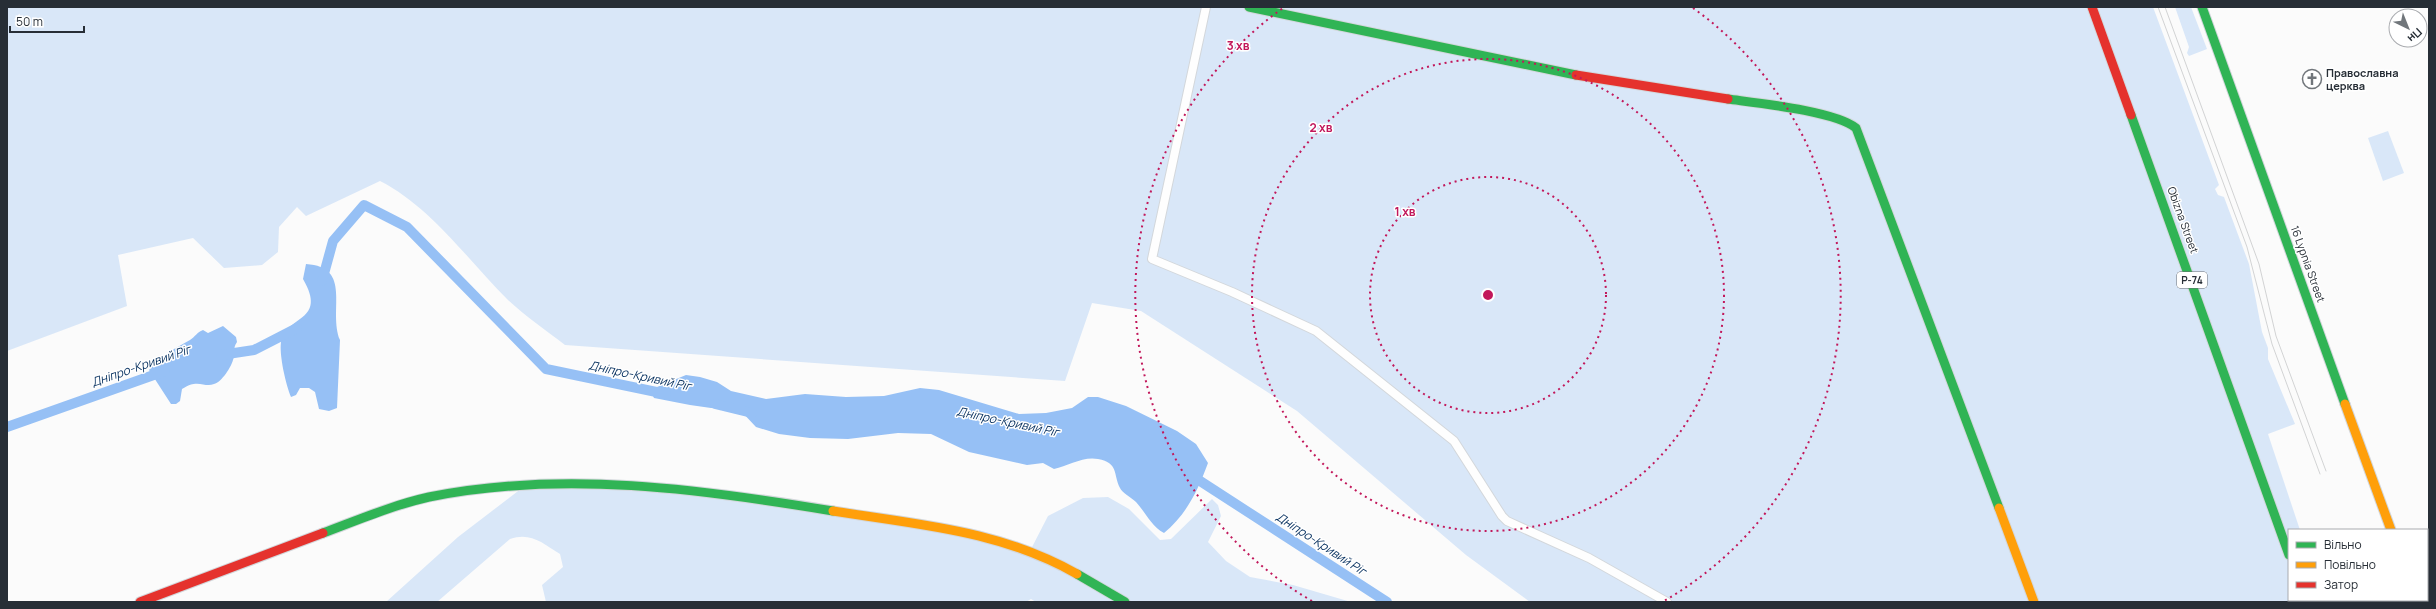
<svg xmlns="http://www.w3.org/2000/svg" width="2436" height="609" font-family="Manrope,sans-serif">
  <rect width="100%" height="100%" fill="#fbfbfb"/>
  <!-- green -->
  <g fill="#d9e7f8">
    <path d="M 7,7 L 2153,7 L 2219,185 L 2215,189 L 2218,195 L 2224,197 L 2249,264 L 2262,332 L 2268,348 L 2268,359 L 2295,424 L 2268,434 L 2300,530 L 2289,530 L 2289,600 L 2324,600 L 2325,602 L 1530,602 L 1466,555 L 1297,411 L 1141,311 L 1092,303 L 1065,381 L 565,345 C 546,330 525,316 507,299 C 467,259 431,207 380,181 L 306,216 L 297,207 L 279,227 L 278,252 L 262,265 L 224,268 L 193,238 L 118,255 L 127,306 L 7,351 Z"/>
    <path d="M 2175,7 L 2191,7 L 2207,49 L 2189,56 L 2187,53 L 2189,47 Z"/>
    <path d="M 2388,131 L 2404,173 L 2383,181 L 2368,138 Z"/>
    <path d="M 526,485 L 667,489 L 973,533 L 1030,551 L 1048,516 L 1083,498 L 1108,497 L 1129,509 L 1160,540 L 1171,539 L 1212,499 L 1218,505 L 1221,516 L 1208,542 L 1226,561 L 1250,577 L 1293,585 L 1351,602 L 1036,602 L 1031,599 L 1026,602 L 546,602 L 542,585 L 563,567 L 560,554 C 542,543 531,532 510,539 L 437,602 L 386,602 L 458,537 Z"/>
  </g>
  <!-- water -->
  <g fill="#96c0f5">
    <path d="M 306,264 C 353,267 328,310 340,340 L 337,408 L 329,411 L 319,409 L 315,392 L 309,388 L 300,388 L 296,395 L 291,397 C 286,385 279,355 281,342 C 286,315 328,322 303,279 Z"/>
    <path d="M 223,326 L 236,337 L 237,342 C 232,349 236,353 233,360 C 231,367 222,382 214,384 C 204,388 198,378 182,389 L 180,401 L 176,404 L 171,404 L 149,370 C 161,355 174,349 190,340 C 195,337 197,332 203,330 L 208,333 Z"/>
    <path d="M 686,375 L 700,377 L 717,382 L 731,391 L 766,399 L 805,394 L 846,397 L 884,396 L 920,388 L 939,390 L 1019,414 L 1046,413 L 1072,408 L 1088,397 L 1098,397 L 1126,406 L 1177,431 L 1196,444 L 1208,463 C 1198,490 1187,514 1164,533 C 1151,526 1146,513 1136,502 C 1131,497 1122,493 1120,488 C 1113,474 1119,463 1098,459 C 1083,456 1068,466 1054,469 L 1043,463 L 1027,465 L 969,452 L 931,434 L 898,433 L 848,439 L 810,438 L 779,434 L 756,427 L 740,410 L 724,407 L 711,408 L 690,405 L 654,398 L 652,394 L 657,387 Z"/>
  </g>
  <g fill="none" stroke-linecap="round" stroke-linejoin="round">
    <!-- canal -->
    <g stroke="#96c0f5" stroke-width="10">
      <path d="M 322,281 L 333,241 L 364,205 L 407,227 L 546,369 L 666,394"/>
      <path d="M 221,355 L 254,350 L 297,328"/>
      <path d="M 715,404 L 752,413"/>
      <path d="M 7,427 L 165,371"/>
      <path d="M 1189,477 L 1197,479 L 1387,602"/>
    </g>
    <!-- street casing -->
    <g stroke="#d3d7db" stroke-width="10">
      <path id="street" d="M 1206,7 L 1152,259 L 1232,292 L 1316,331 L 1454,441 L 1502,516 L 1507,521 L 1589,558 L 1667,602"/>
    </g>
    <!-- fast casing -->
    <g stroke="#d3d7db" stroke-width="11">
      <g id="fast">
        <path d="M 1249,7 L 1576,75"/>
        <path d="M 2202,7 L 2345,404"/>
        <path d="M 1728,99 C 1757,103 1835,111 1856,128 L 1999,508"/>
        <path d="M 2131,115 L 2289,555"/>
        <path d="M 323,533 C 358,520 393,505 429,497 C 562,470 701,489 833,511"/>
        <path d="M 1077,574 L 1125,602"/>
        <path d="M 2305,600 L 2306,602"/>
        <path d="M 2417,600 L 2417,602"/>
      </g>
    </g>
    <!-- slow casing -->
    <g stroke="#d3d7db" stroke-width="11">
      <g id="slow">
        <path d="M 2345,404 L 2391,530"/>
        <path d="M 1999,508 L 2034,602"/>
        <path d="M 833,511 C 920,525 999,530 1077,574"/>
      </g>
    </g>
    <!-- jam casing -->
    <g stroke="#d3d7db" stroke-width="11">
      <g id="jam">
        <path d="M 2092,7 L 2131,115"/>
        <path d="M 1576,75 L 1728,99"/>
        <path d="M 140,602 L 323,533"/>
      </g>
    </g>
    <!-- street -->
    <use href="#street" stroke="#fefefe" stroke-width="8"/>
    <!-- fast -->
    <use href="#fast" stroke="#30b455" stroke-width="9"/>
    <!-- slow -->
    <use href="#slow" stroke="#ff9f0a" stroke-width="9"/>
    <!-- jam -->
    <use href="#jam" stroke="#e5322d" stroke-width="9"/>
    <!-- tram -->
    <g stroke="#d2d3d4" stroke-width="1">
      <path d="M 2158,7 L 2247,247 L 2272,344 L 2320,474"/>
      <path d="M 2165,7 L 2259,264 L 2276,336 L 2326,471"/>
    </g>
  </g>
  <!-- distance rings -->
  <g fill="none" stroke="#c2185b" stroke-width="2" stroke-dasharray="2 4">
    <circle cx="1488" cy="295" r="118"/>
    <circle cx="1488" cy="295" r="236"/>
    <path d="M1312 601A353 353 0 0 1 1283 8M1693 8A353 353 0 0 1 1664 601"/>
  </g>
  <!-- icons -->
  <defs>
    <g id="church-ring" transform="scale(1)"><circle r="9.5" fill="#fff" stroke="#71767b" stroke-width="1.5"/><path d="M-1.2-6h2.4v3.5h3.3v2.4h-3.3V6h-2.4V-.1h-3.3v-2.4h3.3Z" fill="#71767b"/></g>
  </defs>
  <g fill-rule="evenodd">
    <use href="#church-ring" x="2312" y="79"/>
  </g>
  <g text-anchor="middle" stroke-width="3" stroke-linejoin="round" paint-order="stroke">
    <!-- shield labels -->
    <rect fill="#fff" stroke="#686d72" stroke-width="1" x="2177" y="272" width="30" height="16" rx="3"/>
    <g font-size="10" font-weight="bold" fill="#272e36">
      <text x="2192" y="284">Р-74</text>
    </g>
    <!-- poi labels -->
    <g font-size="11" font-weight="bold" fill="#272e36" stroke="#fff" text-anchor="start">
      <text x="2326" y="77">Православна<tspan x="2326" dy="13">церква</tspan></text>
    </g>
    <!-- street labels -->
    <g font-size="11" fill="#272e36" stroke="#fff">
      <text transform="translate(2183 220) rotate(70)" y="4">Obizna Street</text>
      <text transform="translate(2308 264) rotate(70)" y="4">16 Lypnia Street</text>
    </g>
    <!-- water labels -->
    <g font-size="12" font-style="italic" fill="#042e5d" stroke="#fff">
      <text transform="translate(141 366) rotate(-19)" y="4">Дніпро-Кривий Ріг</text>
      <text transform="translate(640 376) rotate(12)" y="4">Дніпро-Кривий Ріг</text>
      <text transform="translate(1008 422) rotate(12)" y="4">Дніпро-Кривий Ріг</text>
      <text transform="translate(1321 544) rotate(33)" y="4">Дніпро-Кривий Ріг</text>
    </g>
  </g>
  <circle cx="1488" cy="295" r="6" fill="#c2185b" stroke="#fff" stroke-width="2"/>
  <g font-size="12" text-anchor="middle" font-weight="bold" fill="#c2185b" stroke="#fff" stroke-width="3" stroke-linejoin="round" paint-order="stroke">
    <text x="1238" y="50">3 хв</text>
    <text x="1321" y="132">2 хв</text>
    <text x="1405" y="216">1 хв</text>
  </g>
  <!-- border -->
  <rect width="2436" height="609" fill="none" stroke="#272e36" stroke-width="16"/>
  <!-- legend -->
  <rect x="2288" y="529" width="140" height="72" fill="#ffffff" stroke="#a9abaf"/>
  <rect x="2296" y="542" width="20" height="6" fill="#30b455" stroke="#a9abaf"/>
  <text x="2324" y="549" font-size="12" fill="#272e36">Вільно</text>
  <rect x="2296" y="562" width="20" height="6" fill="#ff9f0a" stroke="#a9abaf"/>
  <text x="2324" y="569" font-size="12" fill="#272e36">Повільно</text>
  <rect x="2296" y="582" width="20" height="6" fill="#e5322d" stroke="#a9abaf"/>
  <text x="2324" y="589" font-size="12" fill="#272e36">Затор</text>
  <!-- north arrow -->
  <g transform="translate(2408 28) rotate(137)"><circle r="19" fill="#ffffff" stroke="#a9abaf"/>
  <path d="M0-3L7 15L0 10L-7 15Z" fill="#71767b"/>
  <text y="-6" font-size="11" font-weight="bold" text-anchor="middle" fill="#272e36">Пн</text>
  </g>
  <!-- scale -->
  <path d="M10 26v6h74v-6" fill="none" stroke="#272e36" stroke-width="2"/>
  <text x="16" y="26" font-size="12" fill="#272e36" stroke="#ffffff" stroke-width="3" paint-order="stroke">50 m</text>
</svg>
